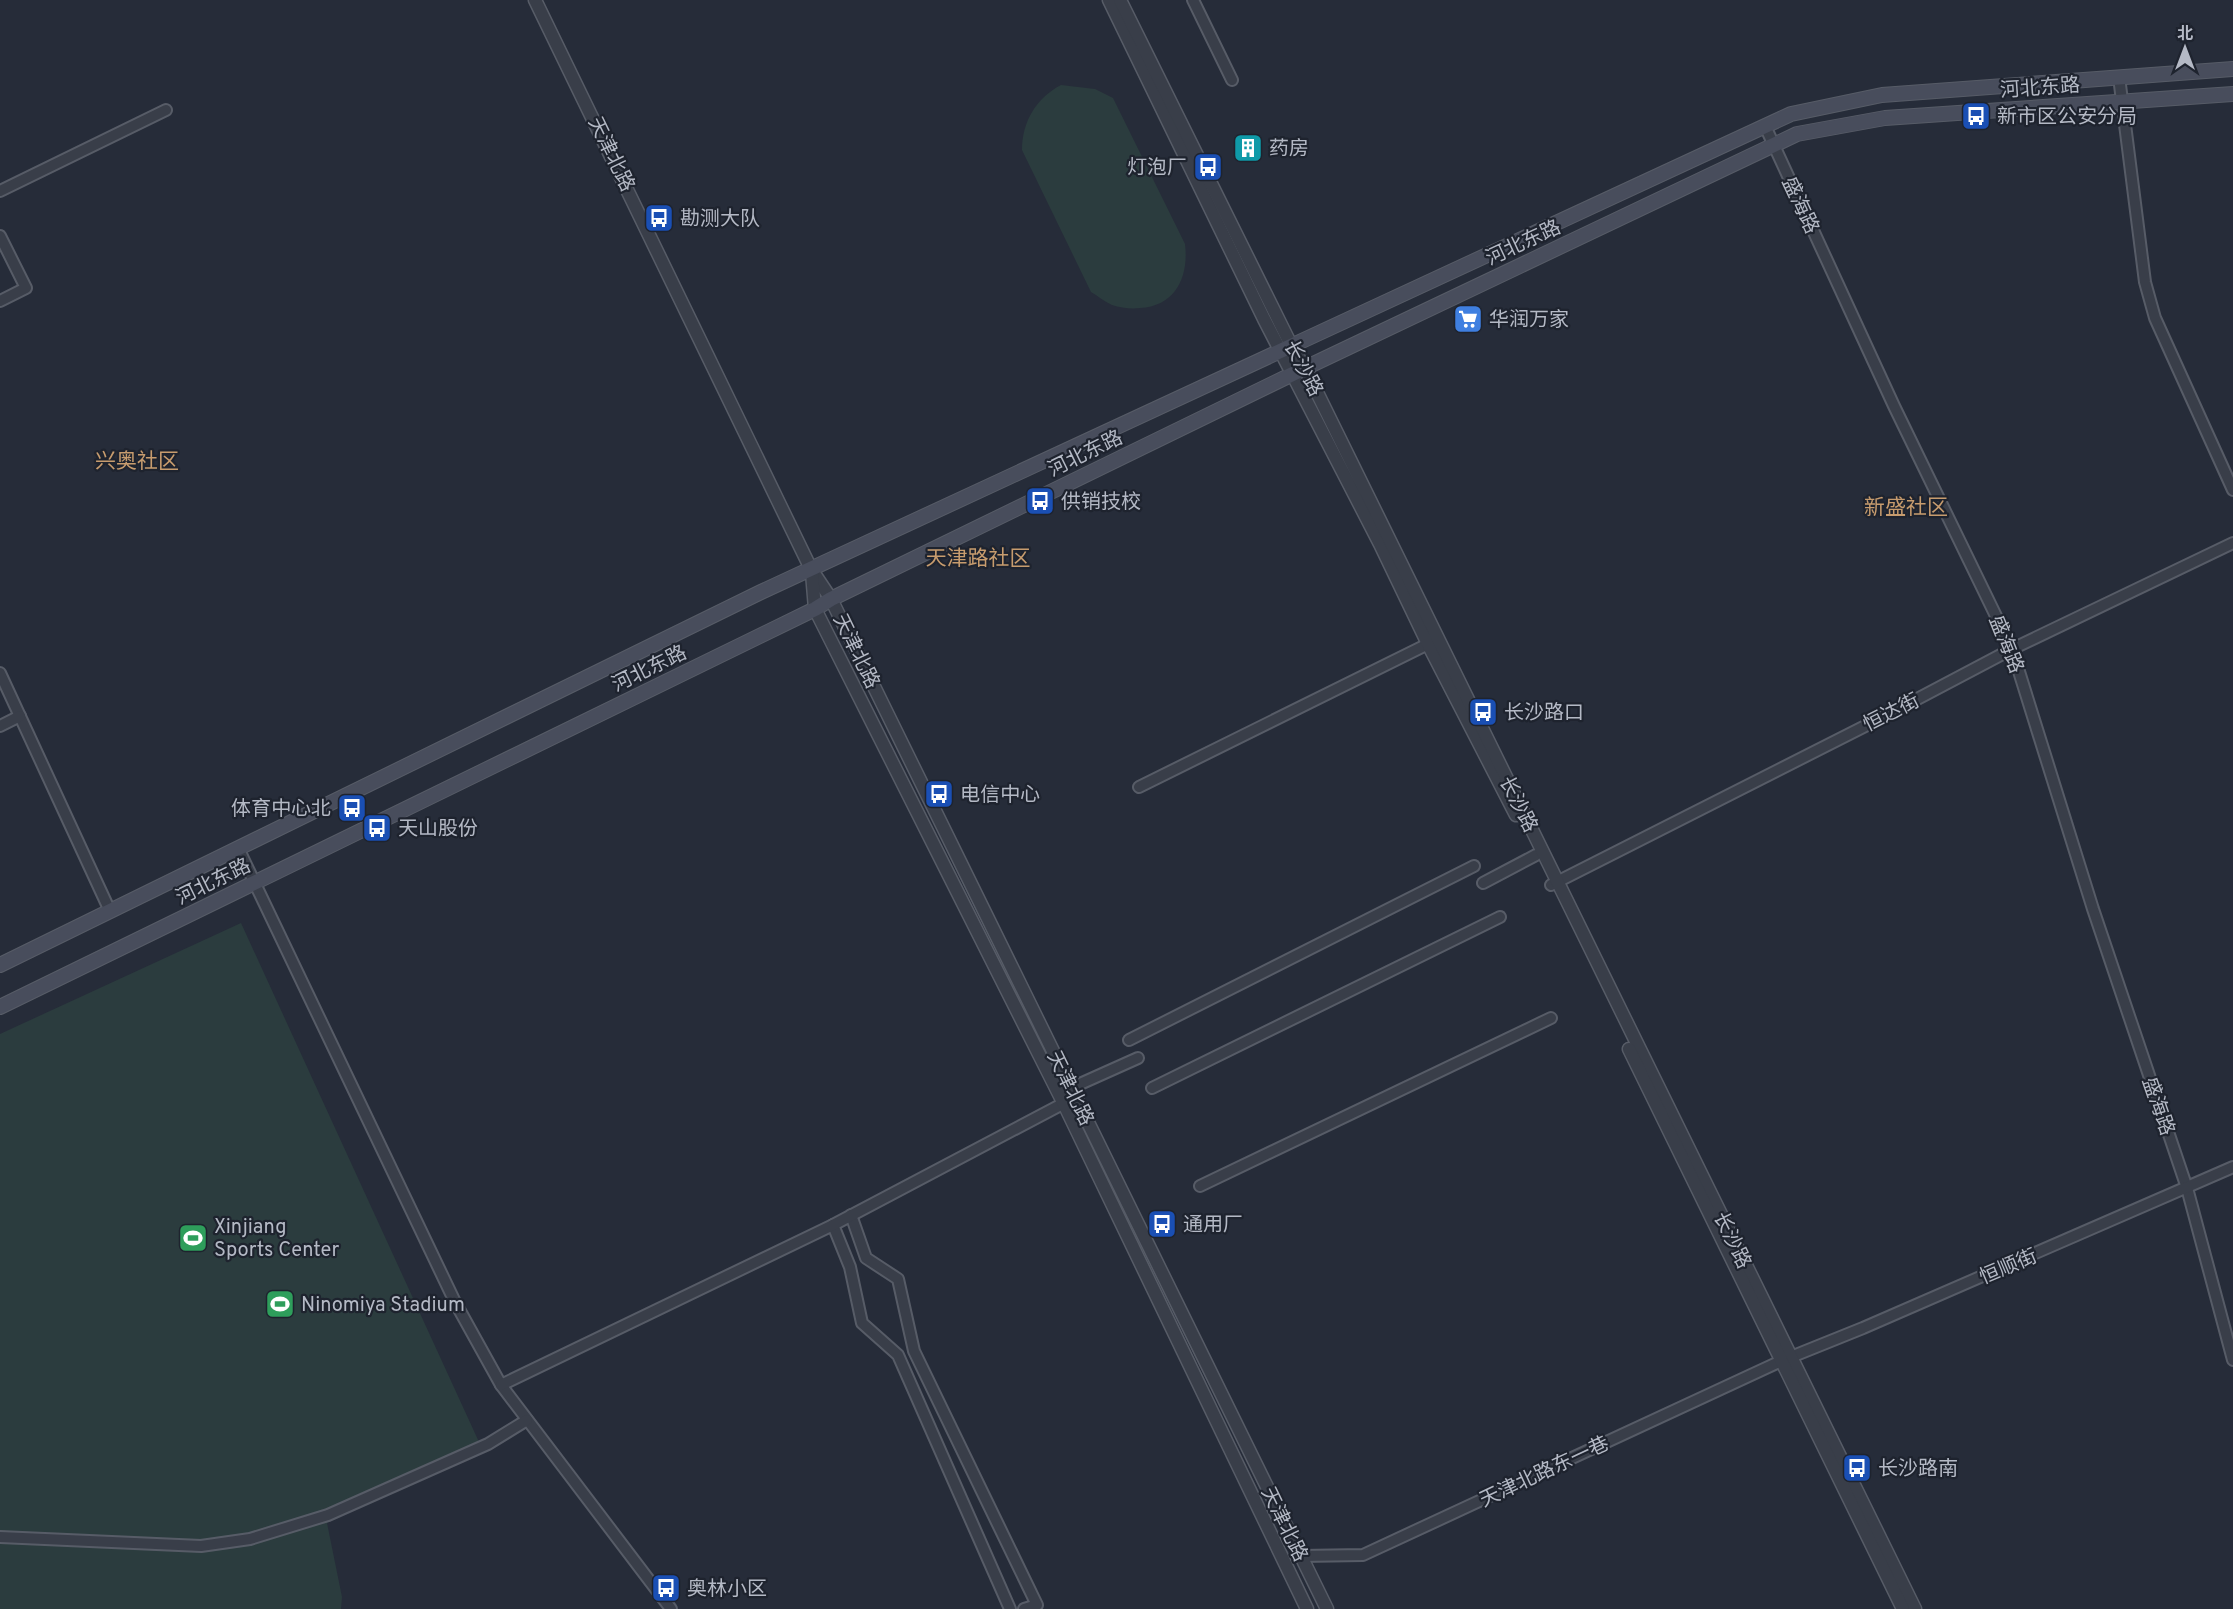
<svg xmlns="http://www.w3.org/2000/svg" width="2233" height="1609" font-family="Overpass,'Noto Sans SC',sans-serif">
  <rect width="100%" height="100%" fill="#262c39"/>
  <!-- green -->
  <g fill="#2b3c3e">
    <path d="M 1061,85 L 1095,89 L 1113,98 L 1185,244 C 1189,276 1176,306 1140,308 C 1131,309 1121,308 1112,305 C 1105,302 1098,296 1091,292 L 1022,150 C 1022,122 1036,98 1061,85 Z"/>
    <path d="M 241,923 L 479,1442 L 327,1523 L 342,1597 L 341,1609 L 0,1609 L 0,1034 Z"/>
  </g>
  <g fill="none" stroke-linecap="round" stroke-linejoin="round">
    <!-- minor casing -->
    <g stroke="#575c67" stroke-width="14">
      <g id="minor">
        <path d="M 1193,0 L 1232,80"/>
        <path d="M 2119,77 L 2145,282 L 2155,318 L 2233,490"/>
        <path d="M 1765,126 L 1894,406 L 2012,649 L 2093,909 L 2187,1188 L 2233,1360"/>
        <path d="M 0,191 L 166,110"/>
        <path d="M 0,236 L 26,288 L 0,301"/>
        <path d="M 0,673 L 110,911"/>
        <path d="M 0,726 L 20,716"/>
        <path d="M 1139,787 L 1428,644"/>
        <path d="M 238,848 L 455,1302 L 501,1385 L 671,1609"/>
        <path d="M 1483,883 L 1536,855"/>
        <path d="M 1551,885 L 1885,716 L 2012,649 L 2233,543"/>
        <path d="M 1129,1040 L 1474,866"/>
        <path d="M 1071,1088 L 1138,1058"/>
        <path d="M 1152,1088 L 1500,917"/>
        <path d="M 1200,1186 L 1551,1018"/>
        <path d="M 851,1215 L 866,1258 L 898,1279 L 914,1351 L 1037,1605 L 1024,1609"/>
        <path d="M 833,1225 L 850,1267 L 862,1323 L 898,1355 L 1010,1609"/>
        <path d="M 501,1385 L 833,1225 L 1070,1100"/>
        <path d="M 0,1537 L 201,1546 L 250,1539 L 328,1515 L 488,1444 L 527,1420"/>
        <path d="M 1301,1556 L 1363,1555 L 1781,1361 L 1863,1328 L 2233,1167"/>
      </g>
    </g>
    <!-- tertiary casing -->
    <g stroke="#575c67" stroke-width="15">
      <g id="tertiary">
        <path d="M 535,0 L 811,569 L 831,599 L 1327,1609"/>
        <path d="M 1109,0 L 1264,319 L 1380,544 L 1428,644 L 1516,815"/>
        <path d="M 1120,0 L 1291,345 L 1305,368 L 1915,1609"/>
        <path d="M 812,573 L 815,609 L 1064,1104 L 1307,1609"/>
        <path d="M 1629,1049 L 1903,1609"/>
      </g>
    </g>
    <!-- secondary casing -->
    <g stroke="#575c67" stroke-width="16">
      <g id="secondary">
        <path d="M 0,965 L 761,592 L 1791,114 L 1882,95 L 2233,69"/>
        <path d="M 0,1007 L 815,609 L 831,599 L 1305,368 L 1797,134 L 1885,118 L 2233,94"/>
      </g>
    </g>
    <!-- minor -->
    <use href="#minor" stroke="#393e49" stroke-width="10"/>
    <!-- tertiary -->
    <use href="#tertiary" stroke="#393e49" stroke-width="12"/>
    <!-- secondary -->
    <use href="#secondary" stroke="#484d5c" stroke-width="14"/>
  </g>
  <!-- icons -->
  <defs>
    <g id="bus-square" transform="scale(1.5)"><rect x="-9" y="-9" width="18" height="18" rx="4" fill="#1a4fb4" stroke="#1e232e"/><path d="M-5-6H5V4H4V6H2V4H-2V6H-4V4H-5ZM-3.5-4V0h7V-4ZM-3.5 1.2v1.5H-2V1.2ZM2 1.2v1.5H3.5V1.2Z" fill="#fff"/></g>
    <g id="building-square" transform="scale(1.5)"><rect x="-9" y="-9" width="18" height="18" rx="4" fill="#0f9aa8" stroke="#1e232e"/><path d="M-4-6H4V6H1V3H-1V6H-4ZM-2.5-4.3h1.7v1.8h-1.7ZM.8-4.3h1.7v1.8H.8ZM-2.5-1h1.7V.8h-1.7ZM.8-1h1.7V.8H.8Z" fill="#fff"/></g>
    <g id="supermarket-square" transform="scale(1.5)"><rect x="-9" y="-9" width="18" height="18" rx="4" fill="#3f7fe0" stroke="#1e232e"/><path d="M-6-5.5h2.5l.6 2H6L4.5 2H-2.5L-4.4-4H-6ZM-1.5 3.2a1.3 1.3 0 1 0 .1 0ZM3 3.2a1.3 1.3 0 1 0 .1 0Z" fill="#fff"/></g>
    <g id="stadium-square" transform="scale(1.5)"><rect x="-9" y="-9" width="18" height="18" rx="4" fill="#2e9e5b" stroke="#1e232e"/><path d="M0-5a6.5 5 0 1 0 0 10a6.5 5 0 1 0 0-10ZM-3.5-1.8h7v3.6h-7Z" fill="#fff"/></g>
  </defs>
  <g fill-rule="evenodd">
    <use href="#bus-square" x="1976" y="116"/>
    <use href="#building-square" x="1248" y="148"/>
    <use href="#bus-square" x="1208" y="167"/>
    <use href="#bus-square" x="659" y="218"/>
    <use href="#supermarket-square" x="1468" y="319"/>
    <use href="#bus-square" x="1040" y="501"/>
    <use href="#bus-square" x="1483" y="712"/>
    <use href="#bus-square" x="939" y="794"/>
    <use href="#bus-square" x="352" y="808"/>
    <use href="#bus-square" x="377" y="828"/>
    <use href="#bus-square" x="1162" y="1224"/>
    <use href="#stadium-square" x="193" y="1238"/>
    <use href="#stadium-square" x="280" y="1304"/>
    <use href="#bus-square" x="1857" y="1468"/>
    <use href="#bus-square" x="666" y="1588"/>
  </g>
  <g text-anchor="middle" stroke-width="4.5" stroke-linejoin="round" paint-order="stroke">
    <!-- street labels -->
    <g font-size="20" fill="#b4b9c5" stroke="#1e232e">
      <text transform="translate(2040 87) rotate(-4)" y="7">河北东路</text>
      <text transform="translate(612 154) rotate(64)" y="7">天津北路</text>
      <text transform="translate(1801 205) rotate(65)" y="7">盛海路</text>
      <text transform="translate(1523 242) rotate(-25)" y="7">河北东路</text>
      <text transform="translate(1304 368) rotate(62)" y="7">长沙路</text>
      <text transform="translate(1085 453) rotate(-26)" y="7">河北东路</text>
      <text transform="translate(2007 644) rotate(68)" y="7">盛海路</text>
      <text transform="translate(857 651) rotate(64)" y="7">天津北路</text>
      <text transform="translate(649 668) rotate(-26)" y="7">河北东路</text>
      <text transform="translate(1891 712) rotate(-27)" y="7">恒达街</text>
      <text transform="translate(1519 804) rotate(63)" y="7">长沙路</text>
      <text transform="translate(213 881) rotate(-26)" y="7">河北东路</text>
      <text transform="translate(1071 1088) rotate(64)" y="7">天津北路</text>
      <text transform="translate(2159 1106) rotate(71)" y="7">盛海路</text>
      <text transform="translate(1733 1240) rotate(64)" y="7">长沙路</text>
      <text transform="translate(2008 1266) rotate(-23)" y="7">恒顺街</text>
      <text transform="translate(1544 1471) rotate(-25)" y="7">天津北路东一巷</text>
      <text transform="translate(1285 1524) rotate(64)" y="7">天津北路</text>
    </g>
    <!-- poi labels -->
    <g font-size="20" fill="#b4b9c5" stroke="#1e232e" text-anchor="start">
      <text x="1997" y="123">新市区公安分局</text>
      <text x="1269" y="155">药房</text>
      <text x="1187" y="174" text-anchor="end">灯泡厂</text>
      <text x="680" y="225">勘测大队</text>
      <text x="1489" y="326">华润万家</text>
      <text x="1061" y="508">供销技校</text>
      <text x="1504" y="719">长沙路口</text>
      <text x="960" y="801">电信中心</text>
      <text x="331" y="815" text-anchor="end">体育中心北</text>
      <text x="398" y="835">天山股份</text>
      <text x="1183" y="1231">通用厂</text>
      <text x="214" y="1233">Xinjiang<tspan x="214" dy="23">Sports Center</tspan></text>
      <text x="301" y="1311">Ninomiya Stadium</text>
      <text x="1878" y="1475">长沙路南</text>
      <text x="687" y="1595">奥林小区</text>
    </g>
    <!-- neighbourhood labels -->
    <g font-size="21" fill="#c79c6e" stroke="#1e232e">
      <text x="137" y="468">兴奥社区</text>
      <text x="1906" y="514">新盛社区</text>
      <text x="978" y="565">天津路社区</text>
    </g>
  </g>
  <!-- north arrow -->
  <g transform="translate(2185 48)" stroke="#1e232e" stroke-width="4.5" paint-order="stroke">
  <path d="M0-4.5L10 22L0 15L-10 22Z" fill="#b4b9c5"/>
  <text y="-9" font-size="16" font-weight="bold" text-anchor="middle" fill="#b4b9c5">北</text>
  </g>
</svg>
